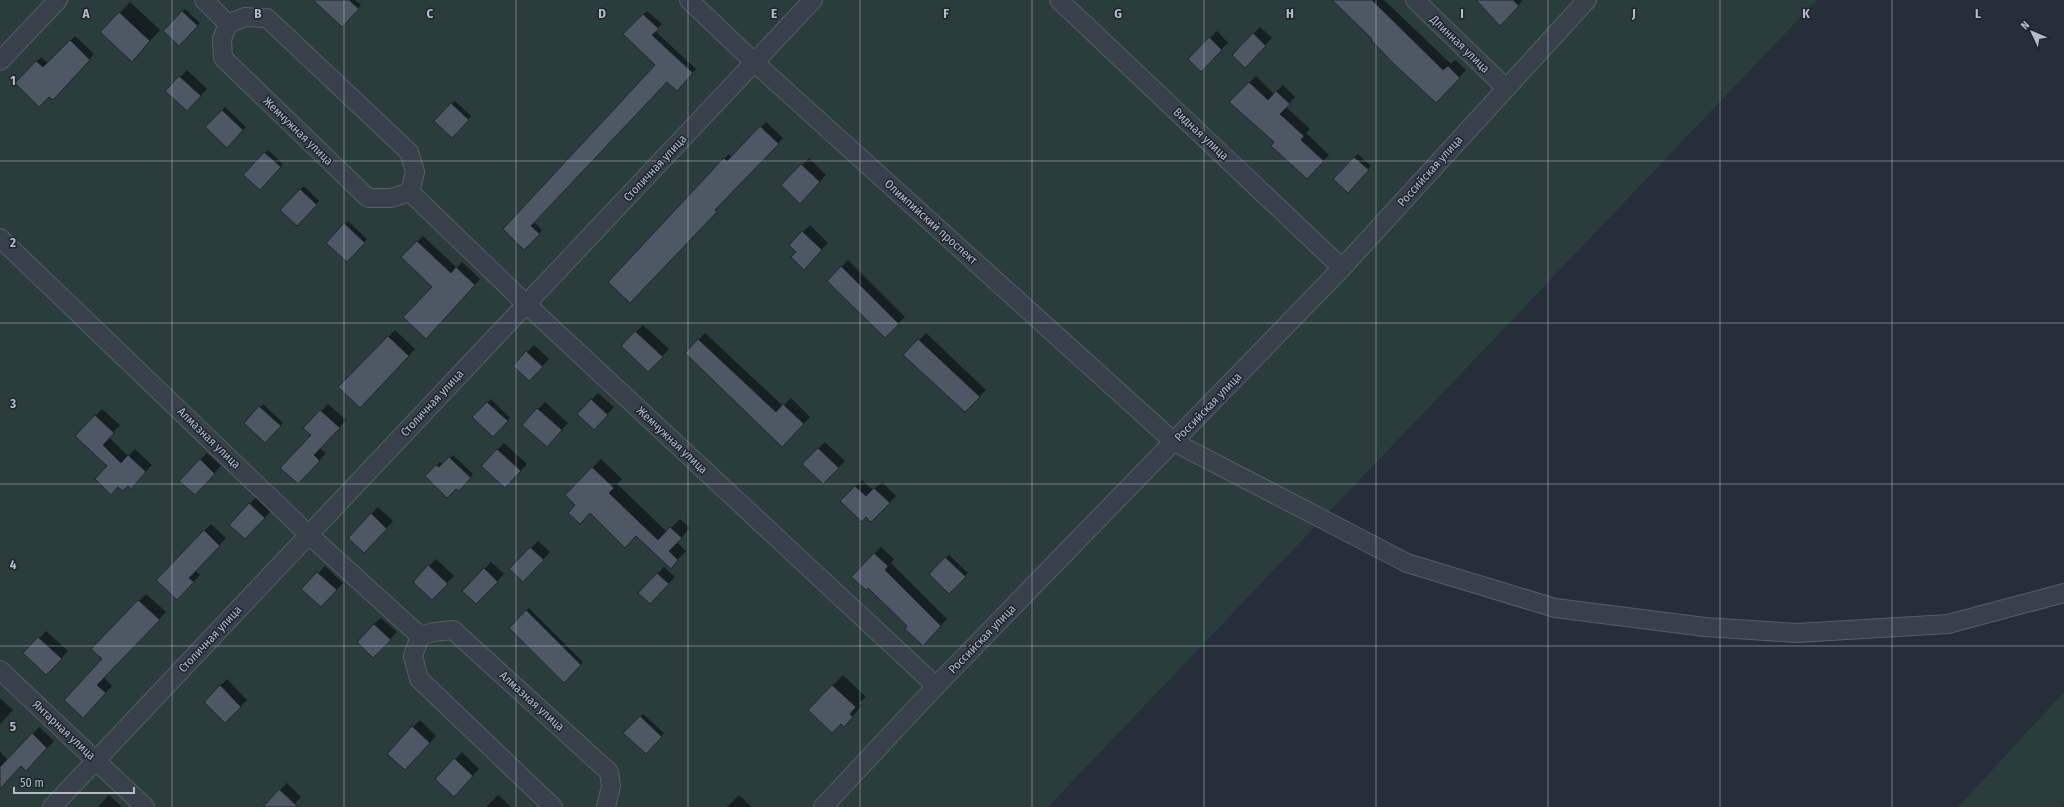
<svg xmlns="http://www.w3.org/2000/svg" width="2064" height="807" font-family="'Fira Sans Condensed',sans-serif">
  <rect width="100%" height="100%" fill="#252e39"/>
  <!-- green -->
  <g fill="#2a3c3c">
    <path d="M 0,0 L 1817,0 L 1048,807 L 0,807 Z"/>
    <path d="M 2064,692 L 2064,803 L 2061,807 L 1958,807 Z"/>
  </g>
  <!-- shadow -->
  <g fill="#0007">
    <path d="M 314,0 L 355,0 L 361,5 L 342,26 Z"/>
    <path d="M 1332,0 L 1384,0 L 1451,64 L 1455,60 L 1466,70 L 1436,101 Z"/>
    <path d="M 1478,0 L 1523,0 L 1500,24 Z"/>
    <path d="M 130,2 L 160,30 L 142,50 L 120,13 Z"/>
    <path d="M 185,9 L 200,23 L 179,45 L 164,31 Z"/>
    <path d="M 647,11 L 662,24 L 655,31 L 696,69 L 677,89 L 668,80 L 534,222 L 542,230 L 524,249 L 504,229 L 657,65 L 624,34 Z"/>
    <path d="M 1260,27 L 1272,38 L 1245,66 L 1233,55 Z"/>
    <path d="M 1217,31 L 1228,43 L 1201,70 L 1189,59 Z"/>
    <path d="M 75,36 L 94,54 L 58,94 L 49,95 L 16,83 L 41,57 L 48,63 Z"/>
    <path d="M 187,70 L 207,89 L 187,110 L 167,91 Z"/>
    <path d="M 1256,76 L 1274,94 L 1283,85 L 1295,97 L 1286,107 L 1310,129 L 1306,133 L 1329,155 L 1313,172 L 1230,102 Z"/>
    <path d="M 455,101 L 471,116 L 452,137 L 436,121 Z"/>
    <path d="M 225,107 L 246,127 L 227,147 L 206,127 Z"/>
    <path d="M 766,122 L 783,138 L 630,302 L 719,164 L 729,154 L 732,157 Z"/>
    <path d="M 268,150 L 283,164 L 260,189 L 244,174 Z"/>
    <path d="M 1358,154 L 1371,166 L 1348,191 L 1335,179 Z"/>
    <path d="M 809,158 L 826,175 L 800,202 L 782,185 Z"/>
    <path d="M 304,186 L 319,201 L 297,225 L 281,210 Z"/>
    <path d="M 348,221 L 367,239 L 347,260 L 328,243 Z"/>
    <path d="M 810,225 L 828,243 L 804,268 L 797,252 L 790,245 Z"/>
    <path d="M 423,236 L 457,268 L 462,262 L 480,279 L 431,332 L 434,287 L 417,242 Z"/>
    <path d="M 848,260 L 905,317 L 885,337 L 828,281 Z"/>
    <path d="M 643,325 L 669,349 L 648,371 L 622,346 Z"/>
    <path d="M 395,330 L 415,349 L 367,400 L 339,387 Z"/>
    <path d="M 705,333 L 783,406 L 791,398 L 810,417 L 782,446 L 686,353 Z"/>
    <path d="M 926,333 L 986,390 L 965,411 L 904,355 Z"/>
    <path d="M 534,345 L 549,359 L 529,380 L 514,366 Z"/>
    <path d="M 598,393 L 614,407 L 594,428 L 578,414 Z"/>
    <path d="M 491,399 L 510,418 L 493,436 L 474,417 Z"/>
    <path d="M 545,402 L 568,423 L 553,439 L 523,425 Z"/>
    <path d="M 263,404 L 283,423 L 265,441 L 245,423 Z"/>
    <path d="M 328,404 L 346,420 L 320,448 L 326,453 L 298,483 L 312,435 L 305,428 Z"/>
    <path d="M 102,409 L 120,425 L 109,437 L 128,456 L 135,449 L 152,465 L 138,480 L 128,485 L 118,486 L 109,466 L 76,436 Z"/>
    <path d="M 825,442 L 845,461 L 823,483 L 803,464 Z"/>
    <path d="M 504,443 L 527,464 L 512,480 L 482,466 Z"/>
    <path d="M 207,453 L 221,466 L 202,487 L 200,460 Z"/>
    <path d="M 453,455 L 473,474 L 459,490 L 426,476 L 440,462 L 443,465 Z"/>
    <path d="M 601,459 L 622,479 L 617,484 L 667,532 L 680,519 L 690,528 L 677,542 L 686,551 L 670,567 L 636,535 L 576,505 L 592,468 Z"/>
    <path d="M 862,480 L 873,490 L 882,482 L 896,496 L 871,521 L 842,501 Z"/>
    <path d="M 256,497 L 271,511 L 245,538 L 250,504 Z"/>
    <path d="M 378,507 L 393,521 L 371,545 L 371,514 Z"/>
    <path d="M 211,524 L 226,538 L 196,571 L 200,575 L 184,592 L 157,580 Z"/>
    <path d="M 538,541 L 550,552 L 530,574 L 510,569 Z"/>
    <path d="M 881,547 L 894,559 L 891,563 L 947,619 L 923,644 L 909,626 L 868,587 L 853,577 Z"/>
    <path d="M 949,555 L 968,573 L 949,593 L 930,574 Z"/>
    <path d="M 436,559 L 454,576 L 432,598 L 414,582 Z"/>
    <path d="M 491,562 L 504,574 L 476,603 L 464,591 Z"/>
    <path d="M 325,566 L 343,583 L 328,599 L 303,589 Z"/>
    <path d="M 664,567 L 675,577 L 650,603 L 640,593 Z"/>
    <path d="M 146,594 L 166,612 L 104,678 L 112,686 L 90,710 L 103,659 L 92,649 Z"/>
    <path d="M 529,608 L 583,662 L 564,681 L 511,628 Z"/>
    <path d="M 381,618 L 397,632 L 373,656 L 374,624 Z"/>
    <path d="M 46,631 L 68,651 L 53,667 L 25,653 Z"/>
    <path d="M 843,675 L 866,697 L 859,703 L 862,706 L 844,725 L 809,710 Z"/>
    <path d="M 227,679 L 247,700 L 225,722 L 205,702 Z"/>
    <path d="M 0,698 L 13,710 L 0,724 Z"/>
    <path d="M 643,714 L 664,733 L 646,753 L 625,733 Z"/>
    <path d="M 420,720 L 436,736 L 412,762 L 413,727 Z"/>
    <path d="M 39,727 L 54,741 L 33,763 L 21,765 L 0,787 L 0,752 L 8,760 Z"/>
    <path d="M 462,752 L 479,769 L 460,789 L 436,779 Z"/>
    <path d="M 287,783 L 301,797 L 292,807 L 264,807 Z"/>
    <path d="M 109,795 L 122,807 L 98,807 Z"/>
    <path d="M 498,795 L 511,807 L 486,807 Z"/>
    <path d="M 739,795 L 752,807 L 727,807 Z"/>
  </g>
  <!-- building -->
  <g fill="#4e5865" stroke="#1f2730">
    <path d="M 313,0 L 349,0 L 359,9 L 342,27 Z"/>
    <path d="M 1332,0 L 1372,0 L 1443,70 L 1448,66 L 1460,78 L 1436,103 L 1395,65 L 1371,40 L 1372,39 Z"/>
    <path d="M 1476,0 L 1513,0 L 1519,6 L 1500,26 Z"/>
    <path d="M 182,11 L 198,26 L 179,46 L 163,31 Z"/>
    <path d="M 119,12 L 150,41 L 132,62 L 100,32 Z"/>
    <path d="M 643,14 L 659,29 L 652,35 L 693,73 L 677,91 L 667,82 L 531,226 L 540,234 L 524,250 L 503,229 L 655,65 L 623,34 Z"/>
    <path d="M 1253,33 L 1266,46 L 1245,68 L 1232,55 Z"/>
    <path d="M 1209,37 L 1222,50 L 1201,72 L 1188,59 Z"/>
    <path d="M 70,40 L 90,60 L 53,100 L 49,97 L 39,107 L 15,83 L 36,61 L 43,67 Z"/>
    <path d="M 179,76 L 201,96 L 187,111 L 165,91 Z"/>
    <path d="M 1249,82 L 1268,100 L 1276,91 L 1290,104 L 1280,114 L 1304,136 L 1301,140 L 1324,161 L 1307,179 L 1271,146 L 1274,142 L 1229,102 Z"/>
    <path d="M 451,103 L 469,120 L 452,138 L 434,121 Z"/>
    <path d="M 222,110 L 243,130 L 227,148 L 205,127 Z"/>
    <path d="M 760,126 L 779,144 L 715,210 L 717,212 L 630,303 L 608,282 L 718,164 L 724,158 L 727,161 Z"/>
    <path d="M 264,152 L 281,167 L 260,190 L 243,175 Z"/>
    <path d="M 1354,157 L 1369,170 L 1348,193 L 1333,179 Z"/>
    <path d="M 801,164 L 820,182 L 800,204 L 781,185 Z"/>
    <path d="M 300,189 L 317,205 L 297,226 L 280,210 Z"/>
    <path d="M 344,223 L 365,243 L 347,262 L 326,243 Z"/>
    <path d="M 802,231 L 822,250 L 804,270 L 791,257 L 796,252 L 789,245 Z"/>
    <path d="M 417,241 L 451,273 L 456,267 L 475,285 L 426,339 L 403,317 L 432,287 L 401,257 Z"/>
    <path d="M 841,266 L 899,324 L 885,338 L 827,281 Z"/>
    <path d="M 635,331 L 663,357 L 648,372 L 621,346 Z"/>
    <path d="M 388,336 L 409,356 L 360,408 L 338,387 Z"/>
    <path d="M 698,339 L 776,412 L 783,404 L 804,424 L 782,447 L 685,353 Z"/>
    <path d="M 918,339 L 980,397 L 965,412 L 903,355 Z"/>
    <path d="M 526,351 L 543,367 L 529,381 L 513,366 Z"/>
    <path d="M 591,399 L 608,415 L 594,430 L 577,414 Z"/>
    <path d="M 487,402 L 508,421 L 493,437 L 472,417 Z"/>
    <path d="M 259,406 L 281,426 L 265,443 L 244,423 Z"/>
    <path d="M 537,408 L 562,430 L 547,447 L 522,425 Z"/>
    <path d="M 320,410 L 340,428 L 314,455 L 320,461 L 298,484 L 280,468 L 311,435 L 303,428 Z"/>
    <path d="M 95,415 L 114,433 L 103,445 L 121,463 L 128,455 L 146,472 L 131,489 L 128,486 L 123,491 L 118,487 L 111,495 L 95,479 L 107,466 L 75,436 Z"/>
    <path d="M 818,448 L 839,468 L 823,484 L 802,464 Z"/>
    <path d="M 497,449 L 521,471 L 505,488 L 481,466 Z"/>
    <path d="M 449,457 L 471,478 L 459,491 L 456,489 L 447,498 L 425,476 L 436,465 L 439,467 Z"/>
    <path d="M 200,459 L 215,474 L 195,495 L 179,481 Z"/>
    <path d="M 592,467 L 614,488 L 609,493 L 658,540 L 670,527 L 682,538 L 669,551 L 678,560 L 671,569 L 636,536 L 625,548 L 590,513 L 580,524 L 568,513 L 575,505 L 565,495 Z"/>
    <path d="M 855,486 L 866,496 L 874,488 L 890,503 L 871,522 L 866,517 L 862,522 L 840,501 Z"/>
    <path d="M 249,503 L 265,518 L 245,539 L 229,525 Z"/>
    <path d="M 371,513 L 387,529 L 364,553 L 348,538 Z"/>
    <path d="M 204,530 L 220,546 L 189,578 L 194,582 L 177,600 L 156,580 Z"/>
    <path d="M 530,547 L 544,560 L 523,582 L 509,569 Z"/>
    <path d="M 874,553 L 888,566 L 885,570 L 941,626 L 923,646 L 905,629 L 907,626 L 868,588 L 866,590 L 851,577 Z"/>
    <path d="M 945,557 L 966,577 L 949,594 L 929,574 Z"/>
    <path d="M 428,565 L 448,584 L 432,600 L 413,582 Z"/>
    <path d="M 484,568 L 498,582 L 476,604 L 462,591 Z"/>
    <path d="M 317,572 L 337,590 L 321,607 L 301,589 Z"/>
    <path d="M 657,573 L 669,584 L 650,604 L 638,593 Z"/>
    <path d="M 138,600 L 160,620 L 97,685 L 106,693 L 83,718 L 64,700 L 102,659 L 91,649 Z"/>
    <path d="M 526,610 L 581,665 L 564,683 L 509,628 Z"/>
    <path d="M 374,624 L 391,640 L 373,658 L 357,642 Z"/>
    <path d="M 38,637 L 62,659 L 46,675 L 23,653 Z"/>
    <path d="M 220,685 L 241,707 L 225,723 L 204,702 Z"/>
    <path d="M 832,685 L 856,707 L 850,714 L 853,717 L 844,727 L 841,724 L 832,733 L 808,710 Z"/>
    <path d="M 640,716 L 662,737 L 646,754 L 623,733 Z"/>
    <path d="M 412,726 L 430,743 L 405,770 L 387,754 Z"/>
    <path d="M 32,733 L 47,748 L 26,771 L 21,766 L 0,789 L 0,767 Z"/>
    <path d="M 454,758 L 473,776 L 454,797 L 435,779 Z"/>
    <path d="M 279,789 L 298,807 L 263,807 Z"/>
  </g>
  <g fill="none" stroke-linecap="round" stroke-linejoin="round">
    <!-- street casing -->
    <g stroke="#565e67" stroke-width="20">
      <g id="street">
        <path d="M 204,0 L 228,24 L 245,17 L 267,18 L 409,152 L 415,172 L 410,192 L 526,304 L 936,686"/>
        <path d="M 689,0 L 754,62 L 1174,442 L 1407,563 L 1555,608 L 1705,627 L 1797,633 L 1948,624 L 2064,593"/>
        <path d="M 1059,0 L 1342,268"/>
        <path d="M 1415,0 L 1506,88"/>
        <path d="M 228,24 L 222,39 L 223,58 L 368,198 L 391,198 L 410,192"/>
        <path d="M 0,61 L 58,0"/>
        <path d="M 0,238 L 308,534 L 420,636 L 434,632 L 453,630 L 609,772 L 611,786 L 606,807"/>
        <path d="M 420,636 L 413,656 L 419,679 L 553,807"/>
        <path d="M 0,670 L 145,807"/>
        <path d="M 52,807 L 813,0"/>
        <path d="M 823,807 L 936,686 L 1342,268 L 1587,0"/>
      </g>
    </g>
    <!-- street -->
    <use href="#street" stroke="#38404a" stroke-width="18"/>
  </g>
  <!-- grid -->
  <path fill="none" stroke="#b4bbc5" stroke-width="1" stroke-opacity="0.55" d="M 172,0 L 172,807M 344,0 L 344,807M 516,0 L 516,807M 688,0 L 688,807M 860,0 L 860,807M 1032,0 L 1032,807M 1204,0 L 1204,807M 1376,0 L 1376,807M 1548,0 L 1548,807M 1720,0 L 1720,807M 1892,0 L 1892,807M 0,161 L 2064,161M 0,323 L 2064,323M 0,484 L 2064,484M 0,646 L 2064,646"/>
  <g text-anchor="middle" stroke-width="3" stroke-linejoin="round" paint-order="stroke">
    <!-- street labels -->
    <g font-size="12" fill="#b4bbc5" stroke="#1d252e">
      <text transform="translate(1460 44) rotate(44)" y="4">Длинная улица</text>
      <text transform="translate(298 131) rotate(44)" y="4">Жемчужная улица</text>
      <text transform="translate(1201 134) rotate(43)" y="4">Видная улица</text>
      <text transform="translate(655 168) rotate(-47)" y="4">Столичная улица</text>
      <text transform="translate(1430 171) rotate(-48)" y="4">Российская улица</text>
      <text transform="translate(931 222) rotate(42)" y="4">Олимпийский проспект</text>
      <text transform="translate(432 403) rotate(-47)" y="4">Столичная улица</text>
      <text transform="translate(1208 407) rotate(-46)" y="4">Российская улица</text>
      <text transform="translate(209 438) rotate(44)" y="4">Алмазная улица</text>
      <text transform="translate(672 440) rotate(43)" y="4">Жемчужная улица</text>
      <text transform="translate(210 639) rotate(-47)" y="4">Столичная улица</text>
      <text transform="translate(982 639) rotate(-46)" y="4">Российская улица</text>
      <text transform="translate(532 701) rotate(42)" y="4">Алмазная улица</text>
      <text transform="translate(64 730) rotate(43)" y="4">Янтарная улица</text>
    </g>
  </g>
  <g font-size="13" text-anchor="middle" font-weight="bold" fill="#b4bbc5" stroke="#1d252e" stroke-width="3" stroke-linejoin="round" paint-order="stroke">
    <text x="86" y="18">A</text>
    <text x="258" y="18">B</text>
    <text x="430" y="18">C</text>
    <text x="602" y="18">D</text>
    <text x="774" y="18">E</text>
    <text x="946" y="18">F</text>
    <text x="1118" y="18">G</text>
    <text x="1290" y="18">H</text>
    <text x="1462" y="18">I</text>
    <text x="1634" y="18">J</text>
    <text x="1806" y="18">K</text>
    <text x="1978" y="18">L</text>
    <text x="13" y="85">1</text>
    <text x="13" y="247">2</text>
    <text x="13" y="408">3</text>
    <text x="13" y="569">4</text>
    <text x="13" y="731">5</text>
  </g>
  <!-- north arrow -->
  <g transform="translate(2032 32) rotate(314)" stroke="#1d252e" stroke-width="3" paint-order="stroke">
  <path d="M0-3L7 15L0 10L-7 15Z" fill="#b4bbc5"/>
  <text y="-6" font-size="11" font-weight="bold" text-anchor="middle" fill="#b4bbc5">N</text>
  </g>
  <!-- scale -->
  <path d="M14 787v6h120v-6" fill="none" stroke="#b4bbc5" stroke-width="2"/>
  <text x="20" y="787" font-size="12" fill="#b4bbc5" stroke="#1d252e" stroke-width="3" paint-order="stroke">50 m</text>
</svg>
